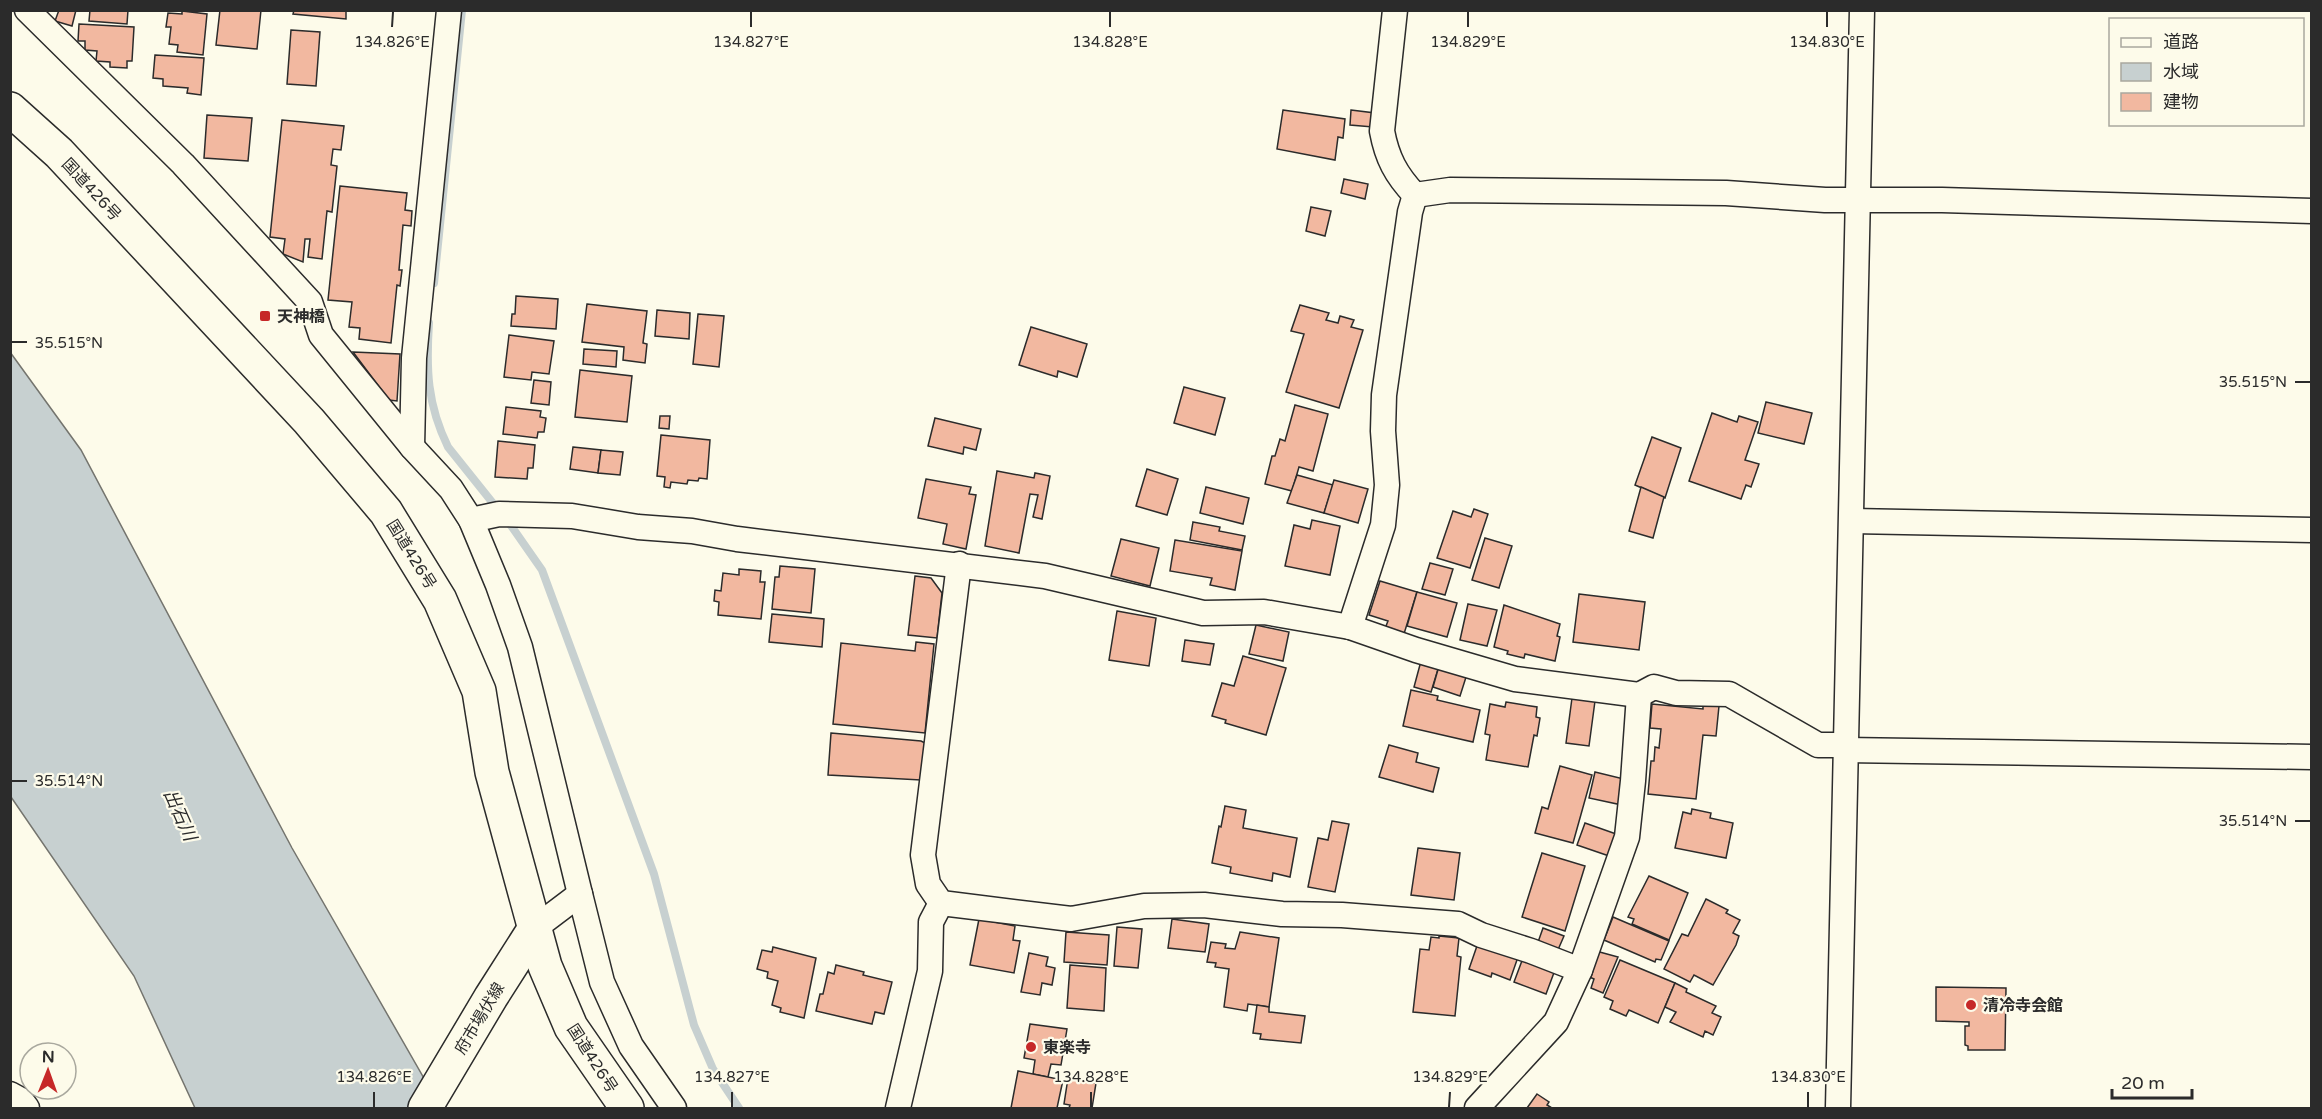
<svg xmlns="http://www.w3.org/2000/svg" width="2322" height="1119" font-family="'Varela Round','Noto Sans JP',sans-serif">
  <rect width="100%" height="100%" fill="#fdfbea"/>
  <!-- water -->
  <path fill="#c7d0d0" stroke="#74746e" stroke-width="1.5" d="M 10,352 L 81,450 L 292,848 L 441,1108 L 195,1108 L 134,976 L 11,797 Z"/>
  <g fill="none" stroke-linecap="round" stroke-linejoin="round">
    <!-- stream -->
    <g stroke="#c7d0d0" stroke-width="8">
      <path d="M 434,283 L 462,10"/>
      <path d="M 429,323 C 426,369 427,404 448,447 L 512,527 L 542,570 L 654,874 L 694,1025 L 713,1069 L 739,1108"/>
    </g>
  </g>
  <!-- building -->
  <g fill="#f2b8a0" stroke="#2b2b2b" stroke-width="1.5">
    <path d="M 59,10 L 76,10 L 72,26 L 55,21 Z"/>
    <path d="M 90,10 L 128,10 L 127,24 L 89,21 Z"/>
    <path d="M 220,10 L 261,10 L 257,49 L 216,45 Z"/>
    <path d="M 294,10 L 346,10 L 346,19 L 293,14 Z"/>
    <path d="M 182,11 L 207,14 L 203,55 L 177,52 L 178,45 L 169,44 L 171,27 L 166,27 L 168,13 L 182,14 Z"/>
    <path d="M 79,24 L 134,27 L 132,61 L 127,61 L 127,68 L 110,67 L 110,62 L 96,61 L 97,51 L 85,50 L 85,41 L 78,41 Z"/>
    <path d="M 291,30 L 320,32 L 316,86 L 287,84 Z"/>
    <path d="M 155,55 L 204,58 L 201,95 L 187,93 L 188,88 L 163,86 L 163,79 L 153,78 Z"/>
    <path d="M 1283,110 L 1345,119 L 1343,138 L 1338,137 L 1335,160 L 1277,149 Z"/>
    <path d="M 1351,110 L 1375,113 L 1373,127 L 1350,125 Z"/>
    <path d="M 207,115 L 252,118 L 248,161 L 204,158 Z"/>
    <path d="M 282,120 L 344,126 L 341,150 L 333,149 L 331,165 L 337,166 L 332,212 L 327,211 L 322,259 L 308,257 L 310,239 L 305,239 L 303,262 L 283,254 L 285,239 L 270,237 Z"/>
    <path d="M 1344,179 L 1368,184 L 1365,199 L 1341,193 Z"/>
    <path d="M 340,186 L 407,193 L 405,210 L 412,211 L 411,226 L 403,225 L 399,270 L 402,270 L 400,286 L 397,285 L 391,343 L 359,339 L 360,328 L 349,327 L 352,302 L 328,300 Z"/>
    <path d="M 1311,207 L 1331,211 L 1325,236 L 1306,231 Z"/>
    <path d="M 516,296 L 558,299 L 556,329 L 511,326 L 512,314 L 515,314 Z"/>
    <path d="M 587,304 L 647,311 L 643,343 L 647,344 L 645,363 L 623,360 L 624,347 L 582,342 Z"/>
    <path d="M 1300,305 L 1329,313 L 1326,320 L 1338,323 L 1340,316 L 1354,320 L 1351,327 L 1363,330 L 1339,408 L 1286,392 L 1304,334 L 1291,331 Z"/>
    <path d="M 657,310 L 690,313 L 689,339 L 655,336 Z"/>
    <path d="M 698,314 L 724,316 L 719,367 L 693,364 Z"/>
    <path d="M 1031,327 L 1087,344 L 1077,377 L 1058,371 L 1057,377 L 1019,365 Z"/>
    <path d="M 509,335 L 554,341 L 549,374 L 532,372 L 531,380 L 504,377 Z"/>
    <path d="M 584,349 L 617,351 L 616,367 L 583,364 Z"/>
    <path d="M 353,352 L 400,354 L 397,401 L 389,400 Z"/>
    <path d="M 580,370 L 632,376 L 627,422 L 575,417 Z"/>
    <path d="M 534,380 L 551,382 L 549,405 L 531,403 Z"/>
    <path d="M 1184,387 L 1225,398 L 1215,435 L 1174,423 Z"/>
    <path d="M 1766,402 L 1812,413 L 1804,444 L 1758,433 Z"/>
    <path d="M 1295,405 L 1328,414 L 1313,471 L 1299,467 L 1292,491 L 1265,484 L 1272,456 L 1275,456 L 1280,439 L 1285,441 Z"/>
    <path d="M 506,407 L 541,411 L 540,417 L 546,418 L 544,432 L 538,432 L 537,438 L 503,434 Z"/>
    <path d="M 1712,413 L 1737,422 L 1739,416 L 1758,422 L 1745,460 L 1759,464 L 1751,487 L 1746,485 L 1741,499 L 1689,481 Z"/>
    <path d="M 660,416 L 670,416 L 669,429 L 659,428 Z"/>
    <path d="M 935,418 L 981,429 L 976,450 L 964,447 L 963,454 L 928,446 Z"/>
    <path d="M 661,435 L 710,440 L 707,479 L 699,478 L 698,481 L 688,480 L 687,484 L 671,482 L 670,488 L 664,487 L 665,477 L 657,476 Z"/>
    <path d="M 1652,437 L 1681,448 L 1665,498 L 1635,485 Z"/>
    <path d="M 498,441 L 535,445 L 533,468 L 528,468 L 527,479 L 495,477 Z"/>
    <path d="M 573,447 L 601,450 L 598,473 L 570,469 Z"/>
    <path d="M 601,450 L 623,452 L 620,475 L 598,473 Z"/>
    <path d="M 1147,469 L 1178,479 L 1167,515 L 1136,506 Z"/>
    <path d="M 997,471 L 1034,478 L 1035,473 L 1050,476 L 1042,519 L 1033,517 L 1038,495 L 1030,494 L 1019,553 L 985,546 Z"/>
    <path d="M 1297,475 L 1333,485 L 1324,513 L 1287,503 Z"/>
    <path d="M 926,479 L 971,487 L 969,494 L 976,495 L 966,549 L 943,544 L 947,524 L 918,518 Z"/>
    <path d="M 1334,480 L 1368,489 L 1358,523 L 1324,513 Z"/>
    <path d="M 1206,487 L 1249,498 L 1243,524 L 1200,513 Z"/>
    <path d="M 1641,487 L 1664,497 L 1653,538 L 1629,531 Z"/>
    <path d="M 1474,509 L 1488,514 L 1470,568 L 1437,558 L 1453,511 L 1471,517 Z"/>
    <path d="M 1312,520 L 1340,526 L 1330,575 L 1285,566 L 1294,525 L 1310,529 Z"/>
    <path d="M 1193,522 L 1220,527 L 1219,531 L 1245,536 L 1242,550 L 1190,540 Z"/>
    <path d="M 1485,538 L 1512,546 L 1499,588 L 1472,580 Z"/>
    <path d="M 1121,539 L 1159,548 L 1150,586 L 1111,576 Z"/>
    <path d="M 1175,540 L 1242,551 L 1235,590 L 1210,585 L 1212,578 L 1170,571 Z"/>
    <path d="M 1430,563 L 1453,569 L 1445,595 L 1422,589 Z"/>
    <path d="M 780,566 L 815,569 L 811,613 L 772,609 L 775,577 L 779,577 Z"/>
    <path d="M 739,569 L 761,571 L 760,582 L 765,582 L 761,619 L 718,615 L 719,602 L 714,601 L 715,590 L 721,591 L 723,573 L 739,575 Z"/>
    <path d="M 915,576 L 931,578 L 942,593 L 937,638 L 908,635 Z"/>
    <path d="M 1380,581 L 1417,592 L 1403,637 L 1384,631 L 1388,621 L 1369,615 Z"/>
    <path d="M 1417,592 L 1457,603 L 1447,637 L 1407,626 Z"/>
    <path d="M 1579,594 L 1645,602 L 1639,650 L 1573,642 Z"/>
    <path d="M 1468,604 L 1497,610 L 1487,646 L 1460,640 Z"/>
    <path d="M 1504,605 L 1560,624 L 1557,636 L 1560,637 L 1555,661 L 1525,654 L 1524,658 L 1507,654 L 1508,651 L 1494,647 Z"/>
    <path d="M 1117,611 L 1156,618 L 1149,666 L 1109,660 Z"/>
    <path d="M 772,614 L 824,619 L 822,647 L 769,642 Z"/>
    <path d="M 1256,625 L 1289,632 L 1283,661 L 1249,654 Z"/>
    <path d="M 1185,640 L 1214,644 L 1210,665 L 1182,661 Z"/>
    <path d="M 916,642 L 934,644 L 925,733 L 833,724 L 841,643 L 915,651 Z"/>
    <path d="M 1243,656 L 1286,668 L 1266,735 L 1225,723 L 1226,720 L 1212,716 L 1222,683 L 1234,686 Z"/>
    <path d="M 1421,661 L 1439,666 L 1431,692 L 1414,687 Z"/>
    <path d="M 1439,666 L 1467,674 L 1460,696 L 1433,687 Z"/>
    <path d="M 1411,690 L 1438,696 L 1437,700 L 1480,710 L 1473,742 L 1403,726 Z"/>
    <path d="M 1572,698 L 1595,701 L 1589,746 L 1566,743 Z"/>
    <path d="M 1506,702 L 1537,707 L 1536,717 L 1540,718 L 1537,736 L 1534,735 L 1528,767 L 1486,760 L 1490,735 L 1485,734 L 1490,704 L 1505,707 Z"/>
    <path d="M 1652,704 L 1703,709 L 1703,705 L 1719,706 L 1716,736 L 1703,735 L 1696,799 L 1648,794 L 1651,761 L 1654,761 L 1655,747 L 1659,748 L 1661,729 L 1650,728 Z"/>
    <path d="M 831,733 L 921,741 L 925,743 L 921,780 L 828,775 Z"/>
    <path d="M 1389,745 L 1418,753 L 1416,762 L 1439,768 L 1433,792 L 1379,777 Z"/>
    <path d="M 1560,766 L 1592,775 L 1573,843 L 1535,833 L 1542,807 L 1548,809 Z"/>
    <path d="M 1595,772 L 1628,780 L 1622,805 L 1589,798 Z"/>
    <path d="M 1225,806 L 1246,810 L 1243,828 L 1297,838 L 1290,877 L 1273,873 L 1272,881 L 1230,873 L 1231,867 L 1212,863 L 1219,826 L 1221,827 Z"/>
    <path d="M 1692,809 L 1711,813 L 1710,818 L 1733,823 L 1726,858 L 1675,848 L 1683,812 L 1691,814 Z"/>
    <path d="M 1332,821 L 1349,824 L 1335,892 L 1308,887 L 1318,838 L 1328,840 Z"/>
    <path d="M 1585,823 L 1619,835 L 1612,857 L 1577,845 Z"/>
    <path d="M 1418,848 L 1460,853 L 1454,900 L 1411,895 Z"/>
    <path d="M 1542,853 L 1585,866 L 1565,931 L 1522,917 Z"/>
    <path d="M 1649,876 L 1688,893 L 1669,940 L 1632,924 L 1634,919 L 1628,917 Z"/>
    <path d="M 1706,899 L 1728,910 L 1726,913 L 1740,920 L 1733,933 L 1739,936 L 1736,945 L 1713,985 L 1694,975 L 1690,982 L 1664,969 L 1682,934 L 1688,936 Z"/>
    <path d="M 1613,917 L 1669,941 L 1661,960 L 1656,959 L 1655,962 L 1604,940 Z"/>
    <path d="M 979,919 L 1015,926 L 1013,940 L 1020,941 L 1014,973 L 970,965 Z"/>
    <path d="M 1172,919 L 1209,924 L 1205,952 L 1168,948 Z"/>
    <path d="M 1117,927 L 1142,929 L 1138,968 L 1114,966 Z"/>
    <path d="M 1543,928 L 1564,936 L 1557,952 L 1537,945 Z"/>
    <path d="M 1066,932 L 1109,935 L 1107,965 L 1064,962 Z"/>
    <path d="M 1240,932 L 1279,938 L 1269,1007 L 1248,1004 L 1247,1011 L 1224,1007 L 1229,969 L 1215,967 L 1216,963 L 1207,962 L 1211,942 L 1226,944 L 1225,948 L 1235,949 Z"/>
    <path d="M 1439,936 L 1459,938 L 1457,956 L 1461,957 L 1455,1016 L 1413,1012 L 1420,949 L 1429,950 L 1431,937 L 1439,938 Z"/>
    <path d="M 1478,943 L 1518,957 L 1510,980 L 1492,973 L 1491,977 L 1469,969 Z"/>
    <path d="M 773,947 L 816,958 L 804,1018 L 780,1012 L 781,1008 L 772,1005 L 778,981 L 767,978 L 768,972 L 757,969 L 762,950 L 772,952 Z"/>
    <path d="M 1596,951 L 1618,957 L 1603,993 L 1591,988 L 1594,979 L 1587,976 Z"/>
    <path d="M 1029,953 L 1048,957 L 1046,966 L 1055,968 L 1052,985 L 1042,983 L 1040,995 L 1021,992 Z"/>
    <path d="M 1523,958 L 1555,970 L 1546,994 L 1514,982 Z"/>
    <path d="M 1620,960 L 1675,983 L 1658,1023 L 1629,1010 L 1626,1016 L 1610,1009 L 1613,1001 L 1604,997 Z"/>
    <path d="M 836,965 L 864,972 L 863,975 L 892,982 L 884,1014 L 875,1012 L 872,1024 L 816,1011 L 820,994 L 823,994 L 828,972 L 834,974 Z"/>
    <path d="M 1070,965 L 1106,968 L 1104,1011 L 1067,1008 Z"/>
    <path d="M 1675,983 L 1687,989 L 1686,992 L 1716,1006 L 1712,1013 L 1721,1017 L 1713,1035 L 1705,1031 L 1703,1037 L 1670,1022 L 1676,1012 L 1665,1007 Z"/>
    <path d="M 1936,987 L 2006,988 L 2005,1050 L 1968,1050 L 1968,1046 L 1965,1045 L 1965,1026 L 1969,1026 L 1969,1022 L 1936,1021 Z"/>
    <path d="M 1257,1005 L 1269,1007 L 1269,1012 L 1305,1016 L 1301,1043 L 1260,1039 L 1261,1034 L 1253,1033 Z"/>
    <path d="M 1030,1024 L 1067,1029 L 1061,1065 L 1051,1064 L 1048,1077 L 1033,1074 L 1035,1060 L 1024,1058 Z"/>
    <path d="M 1018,1071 L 1063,1080 L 1057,1108 L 1011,1108 Z"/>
    <path d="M 1068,1078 L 1096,1083 L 1092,1108 L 1069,1108 L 1070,1105 L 1064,1104 Z"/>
    <path d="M 1537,1094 L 1549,1102 L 1547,1105 L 1552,1108 L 1527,1108 Z"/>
  </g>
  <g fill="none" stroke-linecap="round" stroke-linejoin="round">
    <!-- minor casing -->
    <g stroke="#2b2b2b" stroke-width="27">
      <g id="minor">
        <path d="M 27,10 L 183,164 L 310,302 L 321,335 L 412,447 L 451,489 L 471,520 L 498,585 L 520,647 L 580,894"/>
        <path d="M 1395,10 L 1382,131 C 1387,158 1396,175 1415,195"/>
        <path d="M 1415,195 L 1450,190 L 1726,193 L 1825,200 L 1942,200 L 2312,211"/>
        <path d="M 412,447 L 414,358 L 449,10"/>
        <path d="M 471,520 L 499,514 L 572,516 L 638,527 L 692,531 L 737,539 L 1045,576 L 1203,613 L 1264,612 L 1350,627 L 1416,650 L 1515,679 L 1639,695 L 1654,687 L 1676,693 L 1729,694 L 1818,745 L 1845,745"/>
        <path d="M 1852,521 L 2312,530"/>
        <path d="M 959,564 L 923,855 L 928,884 L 941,903 L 1071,919 L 1144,906 L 1204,905 L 1282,914 L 1342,915 L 1458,924 L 1481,935 L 1531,951 L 1580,970 L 1556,1022 L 1477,1108"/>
        <path d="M 1350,627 L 1383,525 L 1387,485 L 1383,431 L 1384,395 L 1410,212 L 1415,195"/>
        <path d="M 1845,750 L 2312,757"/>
        <path d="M 535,928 L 580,894 L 602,982 L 631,1046 L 674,1108"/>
        <path d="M 1580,970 L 1627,837 L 1633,781 L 1639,695"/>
        <path d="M 10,1094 L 21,1100 L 27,1108"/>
        <path d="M 898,1108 L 930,971 L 931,922 L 941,903"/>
        <path d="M 1838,1108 L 1862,10"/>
      </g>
    </g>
    <!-- secondary casing -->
    <g stroke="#2b2b2b" stroke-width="36">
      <path id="secondary" d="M 425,1108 L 491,997 L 535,928"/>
    </g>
    <!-- trunk casing -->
    <g stroke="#2b2b2b" stroke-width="36">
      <path id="trunk" d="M 10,109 L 59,153 L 309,421 L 386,512 L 440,600 L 479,691 L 492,772 L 545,966 L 571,1027 L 627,1108"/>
    </g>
    <!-- minor -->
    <use href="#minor" stroke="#fdfbea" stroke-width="24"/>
    <!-- secondary -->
    <use href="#secondary" stroke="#fdfbea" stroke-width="33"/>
    <!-- trunk -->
    <use href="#trunk" stroke="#fdfbea" stroke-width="33"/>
  </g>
  <!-- ticks -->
  <path fill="none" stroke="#2b2b2b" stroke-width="2" d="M 392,27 L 393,12M 751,27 L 751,12M 1110,27 L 1110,12M 1468,27 L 1468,12M 1827,27 L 1827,12M 12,342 L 27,342M 2295,382 L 2310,382M 12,781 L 27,781M 2295,821 L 2310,821M 374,1107 L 374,1092M 732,1107 L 732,1092M 1091,1107 L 1091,1092M 1449,1107 L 1450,1092M 1808,1107 L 1808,1092"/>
  <!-- markers -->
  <g fill="#c62828" stroke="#fdfbea" stroke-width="2">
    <rect x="259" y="310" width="12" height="12" rx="3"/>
    <circle cx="1971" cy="1005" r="6"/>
    <circle cx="1031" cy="1047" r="6"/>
  </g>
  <g text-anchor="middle" stroke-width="4.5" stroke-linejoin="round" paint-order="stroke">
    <!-- street labels -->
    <g font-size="16" fill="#2b2b2b" stroke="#fdfbea">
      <text transform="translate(92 189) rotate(47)" y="6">国道426号</text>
      <text transform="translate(412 554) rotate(58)" y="6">国道426号</text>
      <text transform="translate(479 1018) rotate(-59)" y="6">府市場伏線</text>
      <text transform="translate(593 1058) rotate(57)" y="6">国道426号</text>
    </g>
    <!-- poi labels -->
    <g font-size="16" font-weight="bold" fill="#2b2b2b" stroke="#fdfbea" text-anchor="start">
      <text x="277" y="322">天神橋</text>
      <text x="1983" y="1011">清冷寺会館</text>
      <text x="1043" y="1053">東楽寺</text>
    </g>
    <!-- water labels -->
    <g font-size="18" font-style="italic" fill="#2b2b2b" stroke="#fdfbea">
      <text transform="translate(180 815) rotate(66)" y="6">出石川</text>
    </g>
  </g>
  <g font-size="15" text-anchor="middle" fill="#2b2b2b" stroke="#fdfbea" stroke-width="4.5" stroke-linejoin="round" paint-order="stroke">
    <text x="392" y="47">134.826°E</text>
    <text x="751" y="47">134.827°E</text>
    <text x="1110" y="47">134.828°E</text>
    <text x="1468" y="47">134.829°E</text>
    <text x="1827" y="47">134.830°E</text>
    <text x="69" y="348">35.515°N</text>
    <text x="2253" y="387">35.515°N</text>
    <text x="69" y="786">35.514°N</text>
    <text x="2253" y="826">35.514°N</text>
    <text x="374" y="1082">134.826°E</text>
    <text x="732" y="1082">134.827°E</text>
    <text x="1091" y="1082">134.828°E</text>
    <text x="1450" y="1082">134.829°E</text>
    <text x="1808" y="1082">134.830°E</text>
  </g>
  <!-- border -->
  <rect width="2322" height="1119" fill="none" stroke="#2b2b2b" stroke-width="24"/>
  <!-- legend -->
  <rect x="2109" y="18" width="195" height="108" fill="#fdfbea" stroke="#a9a89e" stroke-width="1.5"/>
  <rect x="2121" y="38" width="30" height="9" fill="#fdfbea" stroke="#a9a89e" stroke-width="1.5"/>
  <text x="2163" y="48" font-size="18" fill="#2b2b2b">道路</text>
  <rect x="2121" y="63" width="30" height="18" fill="#c7d0d0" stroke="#a9a89e" stroke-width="1.5"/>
  <text x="2163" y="78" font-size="18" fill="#2b2b2b">水域</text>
  <rect x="2121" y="93" width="30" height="18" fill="#f2b8a0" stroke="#a9a89e" stroke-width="1.5"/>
  <text x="2163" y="108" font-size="18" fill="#2b2b2b">建物</text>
  <!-- north arrow -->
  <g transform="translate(48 1071) rotate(1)"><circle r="28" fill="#fdfbea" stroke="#a9a89e" stroke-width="1.5"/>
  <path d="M0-4.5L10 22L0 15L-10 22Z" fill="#c62828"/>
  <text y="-9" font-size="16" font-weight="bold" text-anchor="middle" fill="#2b2b2b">N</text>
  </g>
  <!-- scale -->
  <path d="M2112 1089v9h80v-9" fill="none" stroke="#2b2b2b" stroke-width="3"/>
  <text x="2121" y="1089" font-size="18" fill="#2b2b2b" stroke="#fdfbea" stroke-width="4.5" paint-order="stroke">20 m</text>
</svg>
